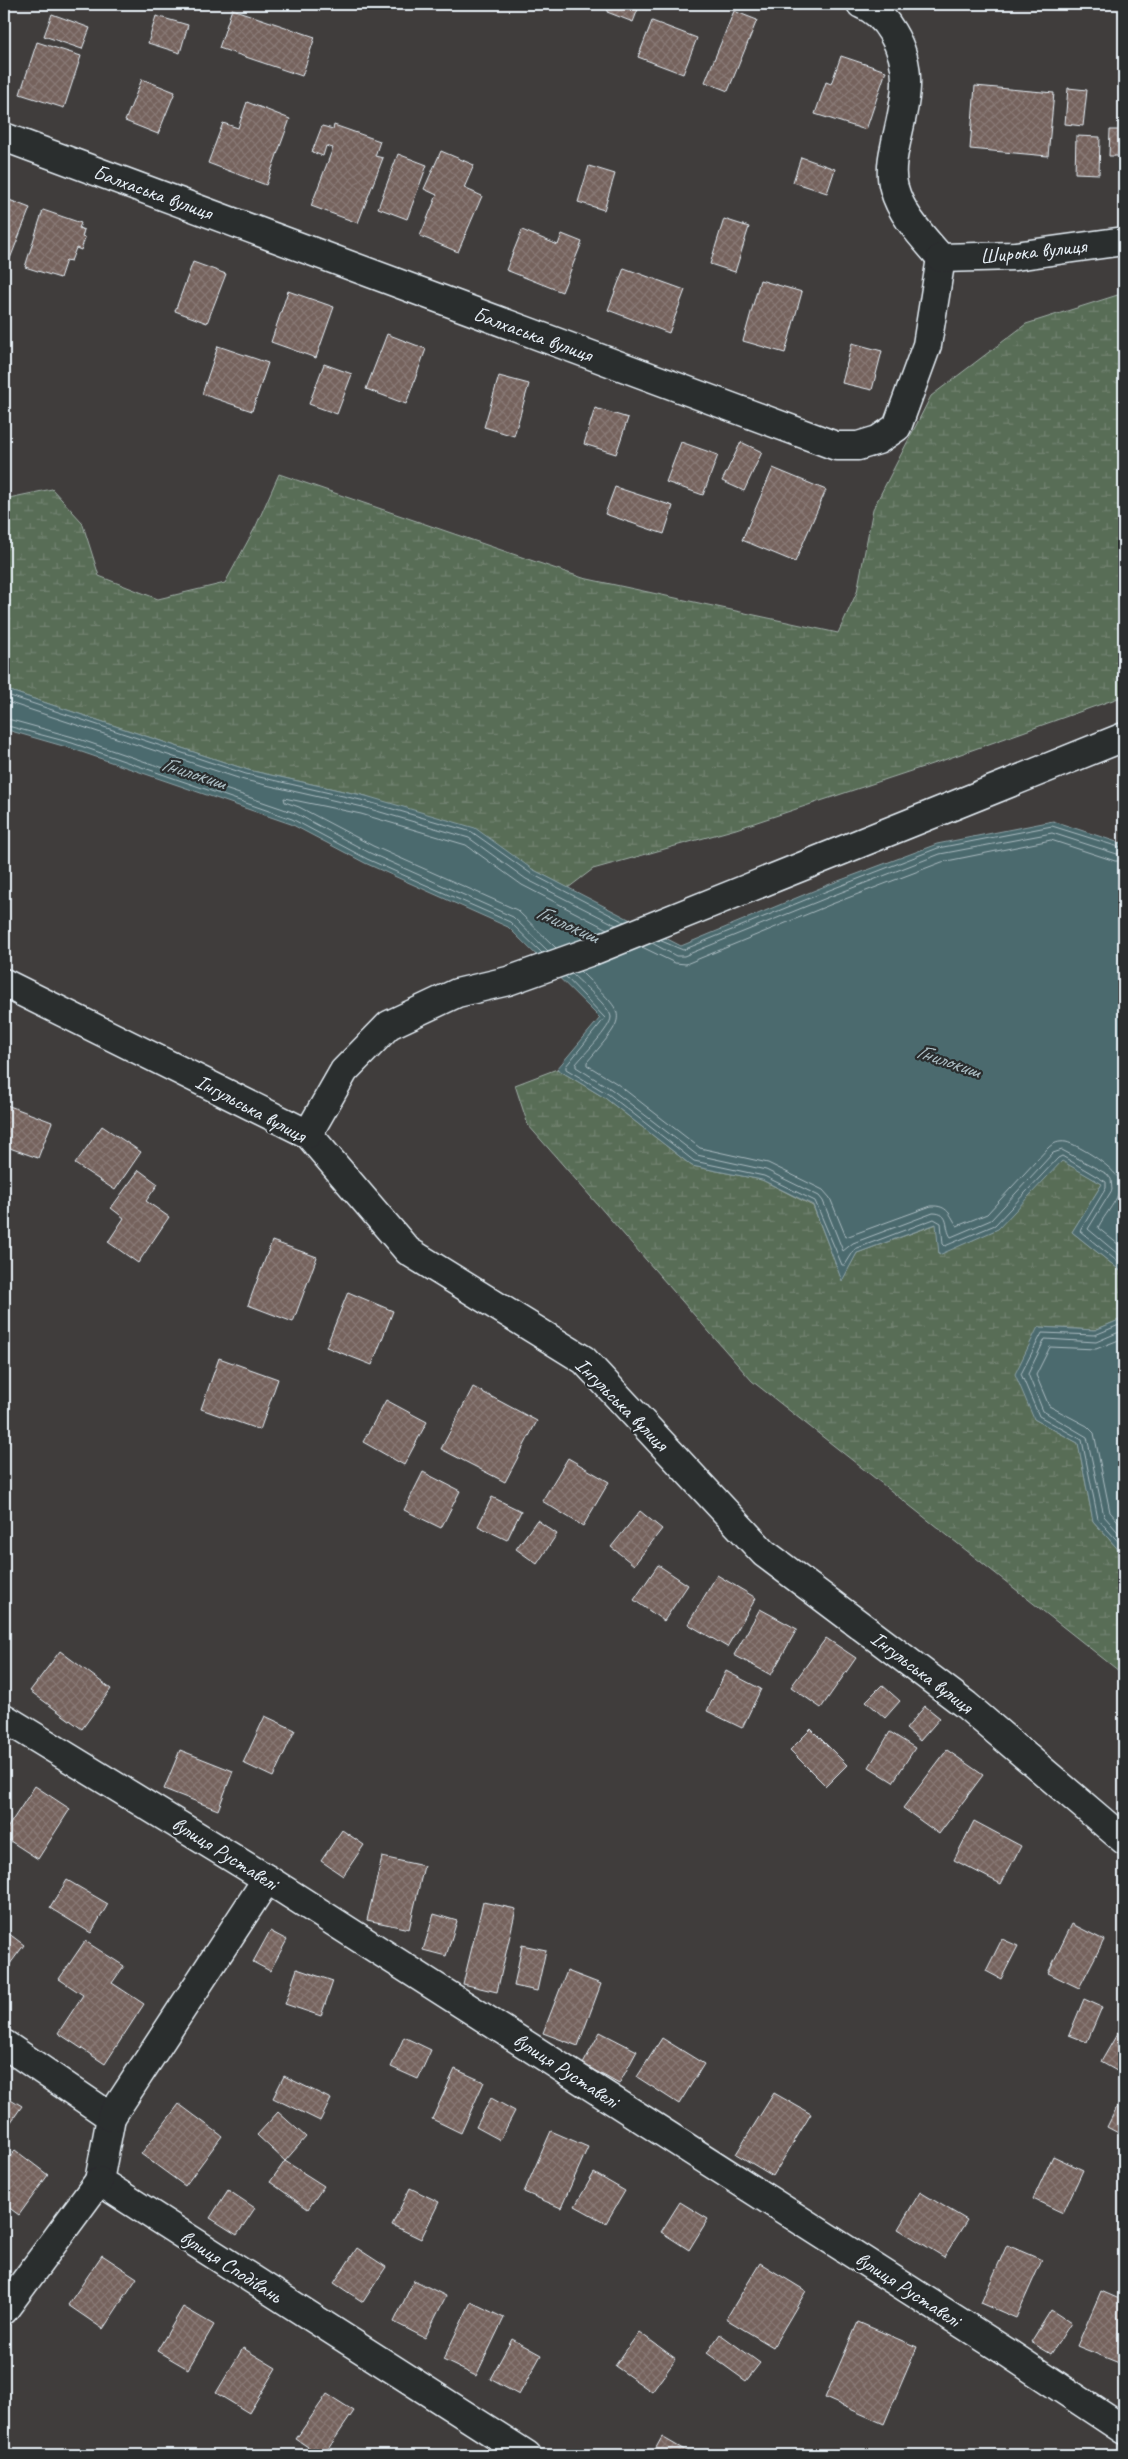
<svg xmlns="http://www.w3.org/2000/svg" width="1128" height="2459" font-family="Caveat,sans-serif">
  <defs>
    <pattern id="wetland-marsh" width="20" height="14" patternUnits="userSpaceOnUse" patternTransform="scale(1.25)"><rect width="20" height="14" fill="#596d57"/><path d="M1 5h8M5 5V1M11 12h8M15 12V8" fill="none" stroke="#718270"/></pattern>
    <pattern id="building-cross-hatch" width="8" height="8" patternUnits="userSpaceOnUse" patternTransform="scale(1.25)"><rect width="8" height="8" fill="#74625c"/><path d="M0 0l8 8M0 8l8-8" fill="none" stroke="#887974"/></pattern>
  </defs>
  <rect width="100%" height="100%" fill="#403d3c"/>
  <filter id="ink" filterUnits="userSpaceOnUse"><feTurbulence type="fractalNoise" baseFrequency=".02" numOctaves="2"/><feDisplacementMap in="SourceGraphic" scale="10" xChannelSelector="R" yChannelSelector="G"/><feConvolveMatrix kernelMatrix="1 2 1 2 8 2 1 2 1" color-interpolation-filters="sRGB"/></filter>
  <g filter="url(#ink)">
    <!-- wetland -->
    <g fill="url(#wetland-marsh)" stroke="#a0afa8">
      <path d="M 1124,293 L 1124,696 L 941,761 L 736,829 L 593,869 L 568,888 L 532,869 L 366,796 L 248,770 L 4,689 L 4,499 L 52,489 L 82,522 L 99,576 L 158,599 L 225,583 L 256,526 L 279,474 L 583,578 L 838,633 L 857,592 L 873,509 L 931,396 L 1026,324 Z"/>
      <path d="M 557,1069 L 605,1098 L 692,1166 L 762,1180 L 813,1206 L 842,1280 L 857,1253 L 937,1224 L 939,1254 L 997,1229 L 1062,1160 L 1102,1184 L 1072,1232 L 1122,1272 L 1124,1318 L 1095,1330 L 1038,1327 L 1034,1419 L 1078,1443 L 1093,1521 L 1124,1556 L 1124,1675 L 752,1381 L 528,1125 L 515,1085 Z"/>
    </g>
    <!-- water -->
    <g fill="#4c6a6e" stroke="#8aa0a5">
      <path d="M 4,689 L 248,770 L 366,796 L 475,828 L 532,869 L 681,946 L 825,886 L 937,844 L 1053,821 L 1120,843 L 1124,840 L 1124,1276 L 1122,1272 L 1072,1232 L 1102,1184 L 1062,1161 L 998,1229 L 939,1255 L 936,1224 L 857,1253 L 842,1281 L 813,1205 L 762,1180 L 692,1166 L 605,1098 L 557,1069 L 600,1018 L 508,927 L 365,863 L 291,824 L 70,748 L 4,729 Z"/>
      <path d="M 1124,1318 L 1124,1556 L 1093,1521 L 1078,1443 L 1034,1419 L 1015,1374 L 1038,1327 L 1095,1330 Z"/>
    </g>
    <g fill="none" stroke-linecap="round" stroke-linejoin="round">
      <!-- shore -->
      <g stroke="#aabbc1" stroke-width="1">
        <path d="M 4,694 L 246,774 L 365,801 L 472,832 L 530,873 L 624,922"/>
        <path d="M 4,701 L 244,780 L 363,807 L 469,838 L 526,879 L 616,925"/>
        <path d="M 4,718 L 73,737 L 295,813 L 370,853 L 513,917 L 548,951"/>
        <path d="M 4,725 L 72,743 L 292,819 L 367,859 L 510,922 L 542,953"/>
        <path d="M 659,940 L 683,950 L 827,891 L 938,848 L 1052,826 L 1119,847 L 1124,846"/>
        <path d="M 652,943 L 676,956 L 684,956 L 829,897 L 940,854 L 1052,833 L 1117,854 L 1124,853"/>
        <path d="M 642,947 L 675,963 L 686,964 L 832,904 L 942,862 L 1051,840 L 1115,861 L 1124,861"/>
        <path d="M 556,948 L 517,910 L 373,846 L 299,807 L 285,802 L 284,798 L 361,814 L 466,845 L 522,885 L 607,929"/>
        <path d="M 580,971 C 626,1017 631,1011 587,1062 L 587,1065 L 616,1083 L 700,1148 L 768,1163 L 823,1190 L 830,1198 L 846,1237 L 931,1206 C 948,1205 950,1215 957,1226 L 987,1214 L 1048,1148 C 1053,1143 1059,1141 1066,1142 C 1079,1145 1119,1170 1120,1183 C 1121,1199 1104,1214 1098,1228 L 1124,1249"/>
        <path d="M 572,974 C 580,982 610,1007 611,1017 C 611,1028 583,1055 576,1064 L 576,1067 L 611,1089 L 697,1155 L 766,1170 L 819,1196 L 823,1201 L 843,1251 L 853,1243 L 933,1213 C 951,1213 944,1228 951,1237 L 991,1220 L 1053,1153 L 1062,1150 L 1107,1174 L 1111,1179 L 1112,1190 L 1088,1229 L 1124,1259"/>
        <path d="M 565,976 L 605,1018 L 566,1066 L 566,1069 L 608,1094 L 694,1161 L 764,1176 L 815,1201 L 842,1265 L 845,1265 L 855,1249 L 934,1219 L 941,1223 L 943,1244 L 945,1246 L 995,1225 L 1058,1158 L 1062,1156 L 1106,1182 L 1106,1188 L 1080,1231 L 1124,1267"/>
        <path d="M 1124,1323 L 1095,1335 L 1042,1333 L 1021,1374 L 1039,1416 L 1082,1440 L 1098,1519 L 1124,1548"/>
        <path d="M 1124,1330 L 1096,1342 L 1045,1339 L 1028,1374 L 1043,1411 L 1087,1437 L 1104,1516 L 1124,1539"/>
        <path d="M 1124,1338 L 1096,1349 L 1050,1347 L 1036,1375 L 1049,1406 L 1087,1426 L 1094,1433 L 1110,1512 L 1124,1528"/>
      </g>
    </g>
    <!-- building -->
    <g fill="url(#building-cross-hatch)" stroke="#e8f1f8">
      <path d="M 610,4 L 640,4 L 633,22 L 607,12 Z"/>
      <path d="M 232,9 L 315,37 L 302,76 L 219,48 Z"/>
      <path d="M 734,11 L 757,20 L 728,91 L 705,82 Z"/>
      <path d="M 52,14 L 90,28 L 82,49 L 44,36 Z"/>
      <path d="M 156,16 L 188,25 L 180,53 L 148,43 Z"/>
      <path d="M 652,21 L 697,38 L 683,74 L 638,57 Z"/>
      <path d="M 37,42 L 81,56 L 64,108 L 20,94 Z"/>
      <path d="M 841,56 L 886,71 L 866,130 L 815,114 L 826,82 L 831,84 Z"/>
      <path d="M 142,79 L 175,92 L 158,134 L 125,121 Z"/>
      <path d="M 975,86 L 1054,93 L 1048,156 L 970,149 Z"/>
      <path d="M 1068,88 L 1087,90 L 1083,126 L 1065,124 Z"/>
      <path d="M 247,102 L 290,119 L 266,185 L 208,163 L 223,123 L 238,128 Z"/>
      <path d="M 334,125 L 380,141 L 375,156 L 383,158 L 358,223 L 311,206 L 333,148 L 326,146 L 323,156 L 312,152 L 322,126 L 333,129 Z"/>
      <path d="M 1110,130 L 1124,130 L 1124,156 L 1109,156 Z"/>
      <path d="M 1076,136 L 1100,137 L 1099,174 L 1075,173 Z"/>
      <path d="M 441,151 L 474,165 L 464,188 L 482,196 L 458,252 L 420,236 L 437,195 L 424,189 Z"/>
      <path d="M 398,154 L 427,165 L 407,219 L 378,208 Z"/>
      <path d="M 801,157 L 835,169 L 827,193 L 793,182 Z"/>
      <path d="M 589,166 L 615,174 L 604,210 L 578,202 Z"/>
      <path d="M 4,198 L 30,208 L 4,274 Z"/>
      <path d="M 43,210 L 81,223 L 79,228 L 84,230 L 82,237 L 85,238 L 81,250 L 76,248 L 71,261 L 66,260 L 60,278 L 25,267 Z"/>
      <path d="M 724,219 L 749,227 L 735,272 L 710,264 Z"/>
      <path d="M 522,230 L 558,245 L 562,234 L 582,242 L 562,292 L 506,270 Z"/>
      <path d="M 193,262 L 226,274 L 207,323 L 175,311 Z"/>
      <path d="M 624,268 L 685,290 L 669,333 L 608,310 Z"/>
      <path d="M 760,280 L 802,292 L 785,353 L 743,341 Z"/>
      <path d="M 288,291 L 334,307 L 316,358 L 271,342 Z"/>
      <path d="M 387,334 L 426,349 L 406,404 L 366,389 Z"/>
      <path d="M 852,343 L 882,351 L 872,390 L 842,383 Z"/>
      <path d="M 218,346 L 268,363 L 252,411 L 202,394 Z"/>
      <path d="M 324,364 L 352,374 L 337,414 L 309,404 Z"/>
      <path d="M 499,376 L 529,384 L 514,436 L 484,427 Z"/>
      <path d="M 595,408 L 628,418 L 616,454 L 584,444 Z"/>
      <path d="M 681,442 L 718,455 L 703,495 L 666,482 Z"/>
      <path d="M 741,442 L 762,452 L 744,491 L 722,481 Z"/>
      <path d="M 773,468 L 826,490 L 795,562 L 742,540 Z"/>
      <path d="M 615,487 L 673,506 L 664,534 L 605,514 Z"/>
      <path d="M 4,1104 L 52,1122 L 38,1158 L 4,1146 Z"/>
      <path d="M 102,1126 L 141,1152 L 115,1190 L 75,1164 Z"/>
      <path d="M 139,1170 L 158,1184 L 146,1201 L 169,1217 L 138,1263 L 108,1242 L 124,1218 L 111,1208 Z"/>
      <path d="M 272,1241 L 317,1257 L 293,1322 L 248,1305 Z"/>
      <path d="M 348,1292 L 393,1311 L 372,1365 L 326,1347 Z"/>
      <path d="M 219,1358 L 278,1379 L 260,1430 L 201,1409 Z"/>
      <path d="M 473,1387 L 537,1421 L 505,1482 L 441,1449 Z"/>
      <path d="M 386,1400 L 427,1422 L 404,1465 L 363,1442 Z"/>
      <path d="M 568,1458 L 609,1482 L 583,1526 L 542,1501 Z"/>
      <path d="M 423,1472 L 460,1491 L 441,1528 L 404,1510 Z"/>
      <path d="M 492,1497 L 521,1511 L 507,1540 L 478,1526 Z"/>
      <path d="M 640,1511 L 662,1529 L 634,1565 L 611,1547 Z"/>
      <path d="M 537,1520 L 557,1534 L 537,1564 L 516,1549 Z"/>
      <path d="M 658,1565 L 688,1585 L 664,1621 L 634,1600 Z"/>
      <path d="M 717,1575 L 756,1598 L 727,1647 L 688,1624 Z"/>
      <path d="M 760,1609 L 797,1629 L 771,1675 L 734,1655 Z"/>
      <path d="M 826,1638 L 856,1658 L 821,1708 L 791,1687 Z"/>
      <path d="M 60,1651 L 111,1689 L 82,1729 L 30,1691 Z"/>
      <path d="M 726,1671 L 761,1689 L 742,1728 L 707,1711 Z"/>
      <path d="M 882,1685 L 900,1701 L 885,1718 L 866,1701 Z"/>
      <path d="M 925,1706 L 940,1718 L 920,1741 L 906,1729 Z"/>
      <path d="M 265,1716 L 295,1730 L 273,1777 L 243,1763 Z"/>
      <path d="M 811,1729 L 847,1765 L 826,1786 L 790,1750 Z"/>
      <path d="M 890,1732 L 915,1748 L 893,1782 L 869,1767 Z"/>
      <path d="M 180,1750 L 233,1771 L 218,1810 L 164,1789 Z"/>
      <path d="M 947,1750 L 983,1775 L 939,1834 L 903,1808 Z"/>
      <path d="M 35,1786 L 70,1809 L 38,1859 L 4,1837 L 4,1833 Z"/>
      <path d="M 974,1821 L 1021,1846 L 1001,1884 L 954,1860 Z"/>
      <path d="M 342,1830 L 364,1845 L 343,1876 L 321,1861 Z"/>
      <path d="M 382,1857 L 424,1866 L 409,1929 L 367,1920 Z"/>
      <path d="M 67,1880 L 108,1904 L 91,1933 L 50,1908 Z"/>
      <path d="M 483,1902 L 516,1909 L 497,1992 L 463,1984 Z"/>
      <path d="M 434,1914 L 457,1921 L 446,1956 L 423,1950 Z"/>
      <path d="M 1072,1924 L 1104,1940 L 1079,1988 L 1048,1973 Z"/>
      <path d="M 4,1930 L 24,1945 L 4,1972 Z"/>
      <path d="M 270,1931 L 287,1940 L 270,1971 L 253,1962 Z"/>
      <path d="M 1002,1939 L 1018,1946 L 1001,1979 L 986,1971 Z"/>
      <path d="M 85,1941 L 124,1966 L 112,1983 L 144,2004 L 105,2064 L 58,2033 L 83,1995 L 59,1979 Z"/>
      <path d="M 522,1945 L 546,1950 L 537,1991 L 514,1986 Z"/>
      <path d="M 297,1969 L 333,1981 L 321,2016 L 285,2004 Z"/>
      <path d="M 567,1971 L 601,1984 L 578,2046 L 543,2033 Z"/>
      <path d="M 1084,1999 L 1102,2007 L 1087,2042 L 1069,2035 Z"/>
      <path d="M 1124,2022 L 1124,2075 L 1101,2062 Z"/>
      <path d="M 600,2032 L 637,2051 L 619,2084 L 583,2064 Z"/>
      <path d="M 404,2037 L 431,2050 L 418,2079 L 391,2067 Z"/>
      <path d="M 662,2038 L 704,2064 L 679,2104 L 637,2077 Z"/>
      <path d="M 455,2069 L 484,2082 L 461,2133 L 432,2119 Z"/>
      <path d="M 284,2076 L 331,2099 L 320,2121 L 273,2098 Z"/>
      <path d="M 774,2093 L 811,2114 L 773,2176 L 736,2154 Z"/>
      <path d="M 1123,2095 L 1124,2095 L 1124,2136 L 1107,2127 Z"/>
      <path d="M 9,2098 L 22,2106 L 6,2129 L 4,2128 L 4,2105 Z"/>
      <path d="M 491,2098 L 515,2111 L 500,2140 L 476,2127 Z"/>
      <path d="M 179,2104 L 222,2136 L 185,2186 L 141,2154 Z"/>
      <path d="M 278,2112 L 306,2137 L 285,2161 L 257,2135 Z"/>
      <path d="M 551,2131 L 588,2147 L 561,2208 L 524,2192 Z"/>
      <path d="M 15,2150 L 48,2175 L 19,2215 L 4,2204 L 4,2165 Z"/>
      <path d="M 1053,2156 L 1083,2170 L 1063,2213 L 1033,2199 Z"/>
      <path d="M 285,2161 L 324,2186 L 308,2209 L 270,2182 Z"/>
      <path d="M 594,2173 L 625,2191 L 606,2223 L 575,2206 Z"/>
      <path d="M 410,2188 L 439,2202 L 421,2239 L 392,2225 Z"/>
      <path d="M 228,2190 L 255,2208 L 237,2235 L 210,2218 Z"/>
      <path d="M 920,2192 L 967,2220 L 944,2257 L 898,2229 Z"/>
      <path d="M 680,2202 L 708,2219 L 689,2250 L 661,2232 Z"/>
      <path d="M 1007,2245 L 1042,2260 L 1016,2318 L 981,2303 Z"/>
      <path d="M 357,2248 L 386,2267 L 363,2302 L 334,2283 Z"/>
      <path d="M 102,2255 L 137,2278 L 103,2329 L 68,2305 Z"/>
      <path d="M 760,2263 L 806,2291 L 773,2347 L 726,2319 Z"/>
      <path d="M 414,2280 L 446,2296 L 425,2338 L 394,2322 Z"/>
      <path d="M 1101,2291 L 1124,2301 L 1124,2365 L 1077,2346 Z"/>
      <path d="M 471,2302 L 504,2318 L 476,2376 L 443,2360 Z"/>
      <path d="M 183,2307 L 214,2325 L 188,2369 L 157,2351 Z"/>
      <path d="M 1051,2310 L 1071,2323 L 1051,2354 L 1031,2342 Z"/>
      <path d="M 858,2322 L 917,2347 L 884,2424 L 825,2398 Z"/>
      <path d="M 639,2332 L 676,2359 L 652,2392 L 615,2366 Z"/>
      <path d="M 720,2334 L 760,2363 L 746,2381 L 707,2353 Z"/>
      <path d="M 512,2339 L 541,2355 L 519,2395 L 490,2379 Z"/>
      <path d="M 243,2348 L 276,2368 L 249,2413 L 216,2393 Z"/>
      <path d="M 327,2394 L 354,2411 L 324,2455 L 320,2455 L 296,2439 Z"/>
      <path d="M 662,2437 L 688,2452 L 686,2455 L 652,2455 Z"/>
    </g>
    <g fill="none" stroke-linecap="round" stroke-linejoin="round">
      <!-- minor casing -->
      <g stroke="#e8f1f8" stroke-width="31">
        <g id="minor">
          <path d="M 861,4 C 874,9 885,20 892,32 C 916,72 904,104 895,147 C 892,160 890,175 894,188 C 901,215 923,237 941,258"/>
          <path d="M 4,137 L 836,446 L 858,446 L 878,440 L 897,427 L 927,345 L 941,258"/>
          <path d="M 941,258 L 1015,256 L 1124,241"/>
          <path d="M 4,983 L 308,1134 L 408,1251 L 584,1360 L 764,1553 L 966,1705 L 1124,1840"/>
          <path d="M 308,1134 L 344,1071 L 389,1025 L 457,993 L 508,981 L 592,951 L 1124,737"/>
          <path d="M 4,1718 L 267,1879 L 1008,2353 L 1124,2430"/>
          <path d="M 4,2044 L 111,2117 L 99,2181 L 527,2455"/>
          <path d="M 111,2117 L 267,1879"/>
          <path d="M 4,2310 L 99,2181"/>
        </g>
      </g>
      <!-- minor -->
      <use href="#minor" stroke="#2a2d2e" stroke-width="28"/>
    </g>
  </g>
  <g text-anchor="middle" stroke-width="4.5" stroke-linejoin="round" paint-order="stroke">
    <!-- street labels -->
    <g font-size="21" fill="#e8f1f8" stroke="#2a2d2e">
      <text transform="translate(153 192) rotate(20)" y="7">Балхаська вулиця</text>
      <text transform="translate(1033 251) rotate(-6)" y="7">Широка вулиця</text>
      <text transform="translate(533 334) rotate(20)" y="7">Балхаська вулиця</text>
      <text transform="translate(251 1108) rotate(28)" y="7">Інгульська вулиця</text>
      <text transform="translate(622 1404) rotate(45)" y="7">Інгульська вулиця</text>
      <text transform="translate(922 1672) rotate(37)" y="7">Інгульська вулиця</text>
      <text transform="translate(225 1853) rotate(32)" y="7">вулиця Руставелі</text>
      <text transform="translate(566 2070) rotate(33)" y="7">вулиця Руставелі</text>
      <text transform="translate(231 2266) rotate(33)" y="7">вулиця Сподівань</text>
      <text transform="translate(908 2289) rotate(33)" y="7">вулиця Руставелі</text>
    </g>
    <!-- water labels -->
    <g font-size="22" font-style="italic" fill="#aabbc1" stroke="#2a2d2e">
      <text transform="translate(194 772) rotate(18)" y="8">Гнилокиш</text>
      <text transform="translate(568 923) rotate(24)" y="8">Гнилокиш</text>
      <text transform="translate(949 1060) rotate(19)" y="8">Гнилокиш</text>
    </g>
  </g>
  <!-- margin -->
  <rect width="1128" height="2459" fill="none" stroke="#2a2d2e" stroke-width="20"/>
  <rect x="10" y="10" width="1108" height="2439" fill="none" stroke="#e8f1f8" stroke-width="2" filter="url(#ink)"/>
</svg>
